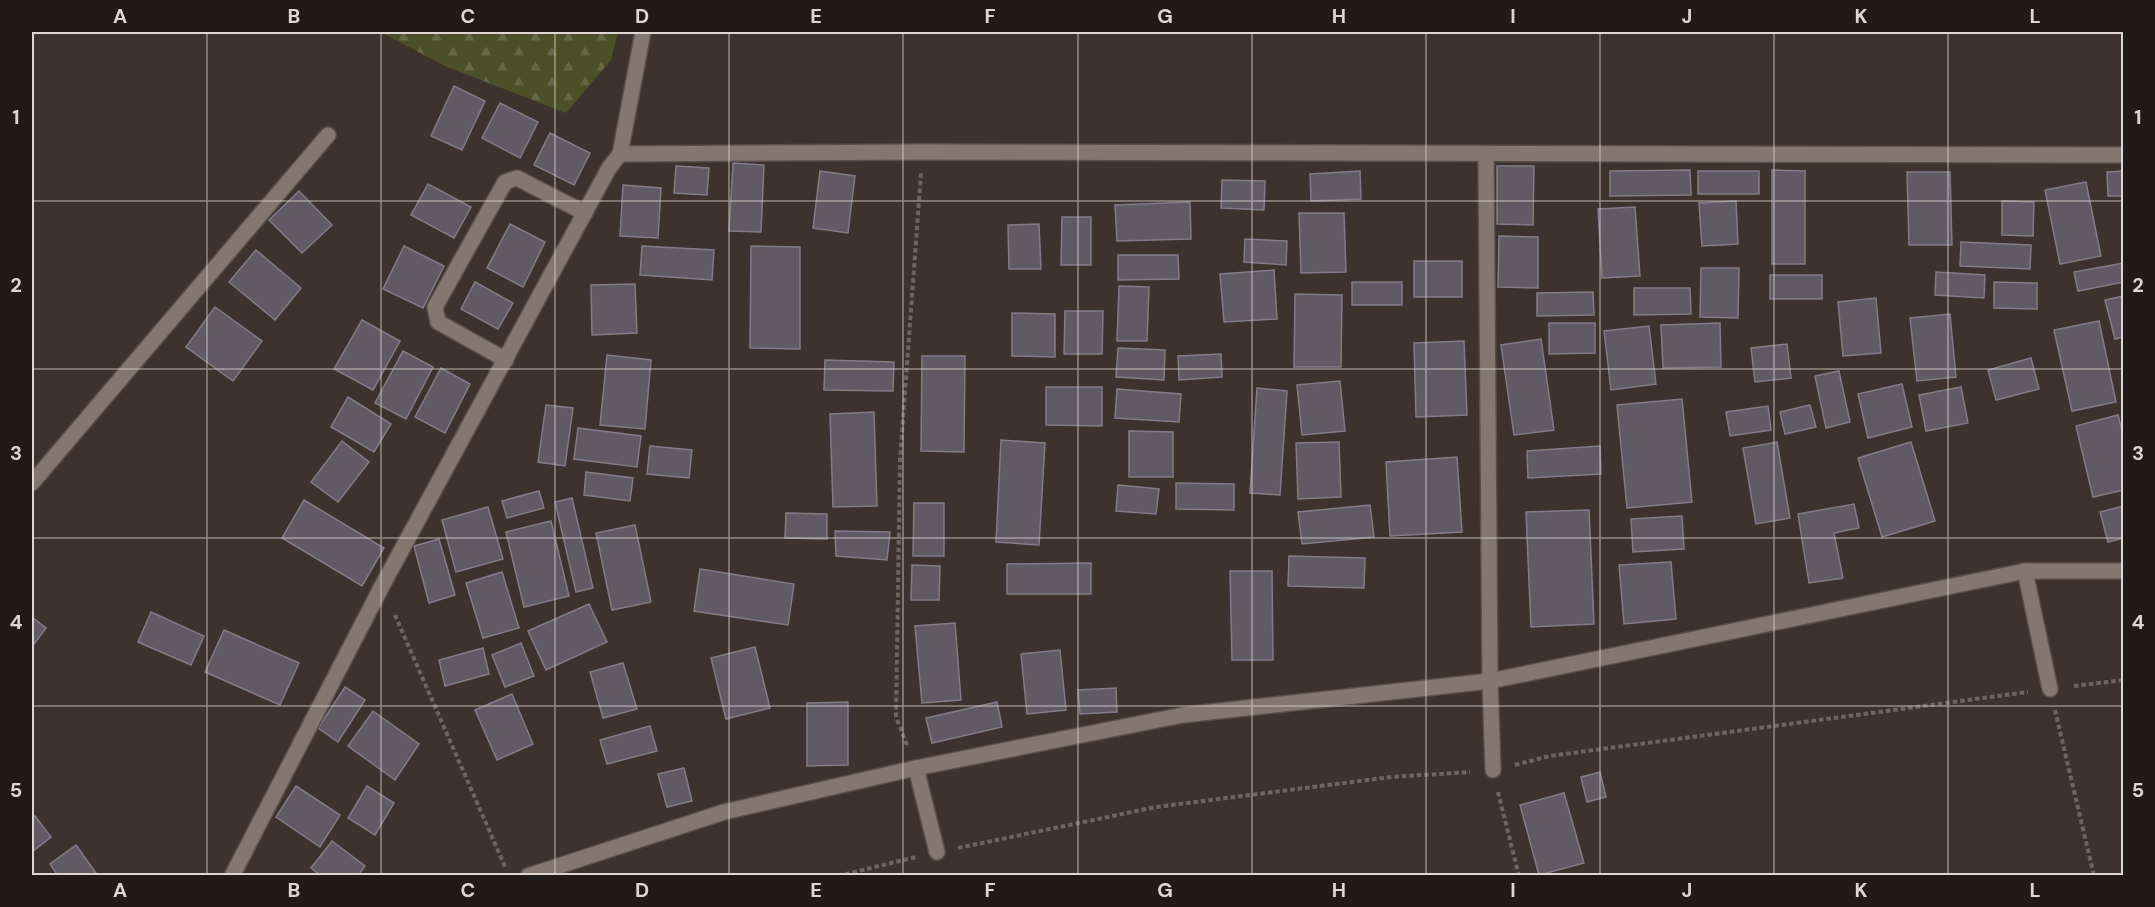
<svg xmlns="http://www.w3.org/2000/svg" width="2155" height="907" font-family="'DM Sans',sans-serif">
  <defs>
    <pattern id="forest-firs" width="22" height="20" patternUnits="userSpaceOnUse" patternTransform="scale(1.5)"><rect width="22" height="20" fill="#4b5027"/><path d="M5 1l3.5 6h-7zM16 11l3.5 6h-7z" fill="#646845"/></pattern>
  </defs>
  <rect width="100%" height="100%" fill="#3d322d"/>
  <!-- forest -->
  <path fill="url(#forest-firs)" d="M 380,32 L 618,32 L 611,60 L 566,113 L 447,67 Z"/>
  <!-- building -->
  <g fill="#615a64" stroke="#837c88" stroke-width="1.5">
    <path d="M 454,86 L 485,101 L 462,150 L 431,136 Z"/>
    <path d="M 500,103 L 538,122 L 520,158 L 482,138 Z"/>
    <path d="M 550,133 L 590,153 L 574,185 L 534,165 Z"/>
    <path d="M 733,163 L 764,165 L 761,232 L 729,231 Z"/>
    <path d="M 676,166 L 709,168 L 707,195 L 674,193 Z"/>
    <path d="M 1497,166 L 1534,166 L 1533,225 L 1497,224 Z"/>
    <path d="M 1690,170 L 1691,195 L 1610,196 L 1610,171 Z"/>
    <path d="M 1772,170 L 1805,171 L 1805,264 L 1772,264 Z"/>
    <path d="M 820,171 L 855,176 L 848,233 L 813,228 Z"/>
    <path d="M 1360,171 L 1361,199 L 1311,201 L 1310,174 Z"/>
    <rect x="1698" y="171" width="61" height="23"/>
    <path d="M 2124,171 L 2124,196 L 2108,196 L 2107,172 Z"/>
    <path d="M 1907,172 L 1950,172 L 1952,245 L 1909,245 Z"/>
    <path d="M 1222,180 L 1265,181 L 1264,210 L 1221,208 Z"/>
    <path d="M 2086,182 L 2101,256 L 2060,264 L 2045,190 Z"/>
    <path d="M 428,184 L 471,207 L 454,238 L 411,215 Z"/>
    <path d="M 623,185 L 661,188 L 658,238 L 620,236 Z"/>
    <path d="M 299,191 L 332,225 L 302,253 L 269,220 Z"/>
    <path d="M 1736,201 L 1738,244 L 1702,246 L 1699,203 Z"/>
    <path d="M 2002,201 L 2034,202 L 2033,236 L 2002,235 Z"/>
    <path d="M 1190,202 L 1191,239 L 1117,241 L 1115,205 Z"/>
    <path d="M 1635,207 L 1640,276 L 1602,278 L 1598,209 Z"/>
    <path d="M 1299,213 L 1344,213 L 1346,272 L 1301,273 Z"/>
    <path d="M 1062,217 L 1091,217 L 1091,265 L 1061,265 Z"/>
    <path d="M 510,224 L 545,242 L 523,287 L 487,268 Z"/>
    <path d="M 1039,224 L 1041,269 L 1009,269 L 1008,225 Z"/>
    <path d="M 1499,236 L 1538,237 L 1538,288 L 1498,287 Z"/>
    <path d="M 1245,239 L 1287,241 L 1286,265 L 1244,262 Z"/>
    <path d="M 1961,242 L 2031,245 L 2030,269 L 1960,266 Z"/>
    <path d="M 404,246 L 444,266 L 423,308 L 383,289 Z"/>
    <path d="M 642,246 L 714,250 L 712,280 L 640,275 Z"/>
    <path d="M 751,246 L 800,247 L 800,349 L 750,348 Z"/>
    <path d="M 256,250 L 301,288 L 275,320 L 229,282 Z"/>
    <path d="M 1118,255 L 1178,255 L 1179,279 L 1118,280 Z"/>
    <rect x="1414" y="261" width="48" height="36"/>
    <path d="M 2124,263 L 2124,282 L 2078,291 L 2074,272 Z"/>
    <path d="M 1701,268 L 1739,268 L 1738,318 L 1700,317 Z"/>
    <path d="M 1274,270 L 1277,319 L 1224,322 L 1220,274 Z"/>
    <path d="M 1936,272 L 1985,275 L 1984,298 L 1935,295 Z"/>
    <rect x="1770" y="275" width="52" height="24"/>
    <path d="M 475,282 L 513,303 L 498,329 L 461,309 Z"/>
    <rect x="1352" y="282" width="50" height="23"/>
    <path d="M 1994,282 L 2037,283 L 2037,309 L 1994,308 Z"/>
    <path d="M 635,284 L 637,333 L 592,335 L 591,285 Z"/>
    <path d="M 1119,286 L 1149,287 L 1147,341 L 1117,341 Z"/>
    <path d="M 1634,288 L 1690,288 L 1691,314 L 1634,315 Z"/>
    <path d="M 1593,292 L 1594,315 L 1537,316 L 1537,293 Z"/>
    <path d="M 1295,294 L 1342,295 L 1341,367 L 1294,367 Z"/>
    <path d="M 2124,296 L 2124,337 L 2115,339 L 2105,300 Z"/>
    <path d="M 1876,298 L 1881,353 L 1843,356 L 1838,302 Z"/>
    <path d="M 215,307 L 262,341 L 233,381 L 186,347 Z"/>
    <path d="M 1065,311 L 1103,311 L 1102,354 L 1064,354 Z"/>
    <path d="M 1012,313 L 1055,314 L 1055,357 L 1012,356 Z"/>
    <path d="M 1950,314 L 1956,377 L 1917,381 L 1910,318 Z"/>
    <path d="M 362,320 L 400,341 L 373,390 L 334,369 Z"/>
    <path d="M 2099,321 L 2116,402 L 2072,411 L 2054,330 Z"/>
    <path d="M 1549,323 L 1595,323 L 1595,353 L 1549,354 Z"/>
    <path d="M 1720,323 L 1721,367 L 1663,368 L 1661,325 Z"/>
    <path d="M 1649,326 L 1656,384 L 1611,390 L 1604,331 Z"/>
    <path d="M 1541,339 L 1554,430 L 1514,435 L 1501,345 Z"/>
    <path d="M 1464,341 L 1467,415 L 1416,417 L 1414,343 Z"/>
    <path d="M 1787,344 L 1791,378 L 1755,382 L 1751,348 Z"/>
    <path d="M 1118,348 L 1165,350 L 1164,380 L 1116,377 Z"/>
    <path d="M 403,351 L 433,367 L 406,419 L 375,403 Z"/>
    <path d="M 1221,354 L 1222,377 L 1179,380 L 1178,356 Z"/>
    <path d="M 607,355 L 651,360 L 645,429 L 600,425 Z"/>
    <path d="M 922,356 L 965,356 L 964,452 L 921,451 Z"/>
    <path d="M 2031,358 L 2039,389 L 1996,400 L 1988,370 Z"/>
    <path d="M 825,360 L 894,362 L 893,391 L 824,390 Z"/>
    <path d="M 441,368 L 470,384 L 445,433 L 415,417 Z"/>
    <path d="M 1839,371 L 1850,422 L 1826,428 L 1815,376 Z"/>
    <path d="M 1340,381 L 1345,431 L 1302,435 L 1297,385 Z"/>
    <path d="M 1902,384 L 1912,427 L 1868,438 L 1858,394 Z"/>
    <path d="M 1046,387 L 1102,387 L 1102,426 L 1046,425 Z"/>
    <path d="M 1961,387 L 1968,423 L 1926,431 L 1919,395 Z"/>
    <path d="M 1257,388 L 1287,391 L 1280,495 L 1250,493 Z"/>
    <path d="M 1117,389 L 1181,394 L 1179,422 L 1115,418 Z"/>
    <path d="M 348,397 L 391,424 L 374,452 L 331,427 Z"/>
    <path d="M 1682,399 L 1692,502 L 1627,508 L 1617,405 Z"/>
    <path d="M 546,405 L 573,408 L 565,466 L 538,462 Z"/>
    <path d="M 1810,405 L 1816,427 L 1785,434 L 1780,412 Z"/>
    <path d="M 1768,406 L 1771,430 L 1730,436 L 1726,412 Z"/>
    <path d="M 874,412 L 877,506 L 833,507 L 830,414 Z"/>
    <path d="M 2118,415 L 2124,438 L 2124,490 L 2093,497 L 2076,426 Z"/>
    <path d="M 578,428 L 641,436 L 637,467 L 574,459 Z"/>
    <path d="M 1129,431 L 1173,432 L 1173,477 L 1129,477 Z"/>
    <path d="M 1001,440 L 1045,443 L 1039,545 L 996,542 Z"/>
    <path d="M 342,441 L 369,462 L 338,502 L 311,482 Z"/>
    <path d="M 1339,442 L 1341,497 L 1298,499 L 1296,443 Z"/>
    <path d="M 1777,442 L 1790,518 L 1756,524 L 1743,448 Z"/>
    <path d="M 1911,442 L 1935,521 L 1882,537 L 1858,458 Z"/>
    <path d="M 650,446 L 692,450 L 689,478 L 647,474 Z"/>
    <path d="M 1600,446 L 1601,474 L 1528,478 L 1527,451 Z"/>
    <path d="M 1457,457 L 1462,532 L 1390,536 L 1386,462 Z"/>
    <path d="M 586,472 L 633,478 L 630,501 L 584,495 Z"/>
    <path d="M 1176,483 L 1234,484 L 1234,510 L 1176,509 Z"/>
    <path d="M 1118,485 L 1159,489 L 1156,514 L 1116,511 Z"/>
    <path d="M 539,491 L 544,508 L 507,518 L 502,501 Z"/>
    <path d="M 572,498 L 593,588 L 576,592 L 555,502 Z"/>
    <path d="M 304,500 L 384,548 L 362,586 L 282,538 Z"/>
    <path d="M 914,503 L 944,503 L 944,556 L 913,556 Z"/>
    <path d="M 1854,504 L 1859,528 L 1834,533 L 1843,578 L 1809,583 L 1798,514 Z"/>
    <path d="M 1370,505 L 1374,537 L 1302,544 L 1298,512 Z"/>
    <path d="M 2124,506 L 2124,538 L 2108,542 L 2100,512 Z"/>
    <path d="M 488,507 L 503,559 L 456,572 L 442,520 Z"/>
    <path d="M 1589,510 L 1594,624 L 1531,627 L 1526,512 Z"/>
    <path d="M 786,513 L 827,514 L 827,539 L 785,538 Z"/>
    <path d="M 1682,516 L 1684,549 L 1633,552 L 1631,519 Z"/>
    <path d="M 551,521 L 569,596 L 524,607 L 506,532 Z"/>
    <path d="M 635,525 L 651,602 L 612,610 L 596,533 Z"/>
    <path d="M 835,531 L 890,532 L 887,560 L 836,556 Z"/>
    <path d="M 439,539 L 455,595 L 429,603 L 414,546 Z"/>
    <path d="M 1289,556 L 1365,558 L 1364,588 L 1288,586 Z"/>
    <path d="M 1671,562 L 1676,619 L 1624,624 L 1619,565 Z"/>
    <path d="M 1091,563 L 1091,594 L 1007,594 L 1007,564 Z"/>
    <path d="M 912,565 L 940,566 L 939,600 L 911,600 Z"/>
    <path d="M 700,569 L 794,584 L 788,625 L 694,611 Z"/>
    <path d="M 1230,571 L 1272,571 L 1273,660 L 1232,660 Z"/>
    <path d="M 502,572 L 519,628 L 483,638 L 466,583 Z"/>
    <path d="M 589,604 L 607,642 L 546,670 L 528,631 Z"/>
    <path d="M 151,612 L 204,636 L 191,665 L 138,642 Z"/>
    <path d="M 32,617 L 46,628 L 32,647 Z"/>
    <path d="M 955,623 L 961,700 L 922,703 L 915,626 Z"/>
    <path d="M 224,630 L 299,663 L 280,705 L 205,672 Z"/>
    <path d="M 521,643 L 534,676 L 505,687 L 492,655 Z"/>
    <path d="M 755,647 L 770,708 L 726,719 L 711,658 Z"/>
    <path d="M 483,648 L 489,674 L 445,686 L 439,660 Z"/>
    <path d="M 1060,650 L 1066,710 L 1027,714 L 1021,654 Z"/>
    <path d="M 623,663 L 637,709 L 603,718 L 590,672 Z"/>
    <path d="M 345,687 L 365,700 L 338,742 L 318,728 Z"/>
    <path d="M 1116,688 L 1117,712 L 1080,714 L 1078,690 Z"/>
    <path d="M 512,694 L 533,744 L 497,760 L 475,710 Z"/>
    <path d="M 848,702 L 848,765 L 807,766 L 807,703 Z"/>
    <path d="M 997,702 L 1002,727 L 932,743 L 926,718 Z"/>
    <path d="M 373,711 L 419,744 L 395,780 L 348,746 Z"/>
    <path d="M 650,726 L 657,751 L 607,764 L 600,740 Z"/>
    <path d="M 684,768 L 692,801 L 667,807 L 658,774 Z"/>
    <path d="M 1600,772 L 1606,797 L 1587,802 L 1581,777 Z"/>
    <path d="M 296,786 L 340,815 L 320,847 L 276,817 Z"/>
    <path d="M 367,786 L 394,803 L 375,835 L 348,818 Z"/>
    <path d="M 1564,793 L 1584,863 L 1539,875 L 1520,805 Z"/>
    <path d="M 35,816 L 51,837 L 32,852 L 32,818 Z"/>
    <path d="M 332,841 L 365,866 L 358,876 L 321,876 L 311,868 Z"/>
    <path d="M 76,845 L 98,876 L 58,876 L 50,864 Z"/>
  </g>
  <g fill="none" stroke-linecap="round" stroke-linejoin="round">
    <!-- minor casing -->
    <g stroke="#584f4a" stroke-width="18">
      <g id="minor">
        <path d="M 620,154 L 922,152 L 2124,155"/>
        <path d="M 1486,155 L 1490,681 L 1493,770"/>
        <path d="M 506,360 L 438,322 L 435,307 L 505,182 L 517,178 L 585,213"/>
        <path d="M 32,483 L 328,135"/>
        <path d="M 2025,571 L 2050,689"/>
        <path d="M 916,768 L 937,852"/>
        <path d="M 232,876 L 382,586 L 609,168 L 620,154 L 643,32"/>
        <path d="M 528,876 L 724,812 L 916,768 L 1183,715 L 1490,681 L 2025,571 L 2124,571"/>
      </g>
    </g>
    <!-- path -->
    <g stroke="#6f6560" stroke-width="4" stroke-dasharray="4.5 3" stroke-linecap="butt">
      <path d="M 395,615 L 506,869"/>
      <path d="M 2074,686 L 2124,680"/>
      <path d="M 2055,710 L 2094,876"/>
      <path d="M 907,745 L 896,717 L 900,460 L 921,173"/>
      <path d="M 1515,765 L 1550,756 L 2028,692"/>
      <path d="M 1498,792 L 1519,876"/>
      <path d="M 958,848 L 1156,807 L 1391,777 L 1470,772"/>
      <path d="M 838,876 L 916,857"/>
    </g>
    <!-- minor -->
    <use href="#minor" stroke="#837770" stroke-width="15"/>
  </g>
  <!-- grid -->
  <path fill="none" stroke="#ddd6d3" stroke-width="1.5" stroke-opacity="0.55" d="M 207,32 L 207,876M 381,32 L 381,876M 555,32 L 555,876M 729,32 L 729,876M 903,32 L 903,876M 1078,32 L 1078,876M 1252,32 L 1252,876M 1426,32 L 1426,876M 1600,32 L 1600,876M 1774,32 L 1774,876M 1948,32 L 1948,876M 32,201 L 2124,201M 32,369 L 2124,369M 32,538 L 2124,538M 32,706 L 2124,706"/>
  <!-- border -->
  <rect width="2155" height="907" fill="none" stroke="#201b19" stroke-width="66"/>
  <rect x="33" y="33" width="2089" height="841" fill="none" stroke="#ddd6d3" stroke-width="2"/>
  <g font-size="20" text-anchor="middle" font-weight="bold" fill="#ddd6d3">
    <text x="120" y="23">A</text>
    <text x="294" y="23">B</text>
    <text x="468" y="23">C</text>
    <text x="642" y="23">D</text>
    <text x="816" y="23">E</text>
    <text x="990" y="23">F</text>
    <text x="1165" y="23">G</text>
    <text x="1339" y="23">H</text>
    <text x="1513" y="23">I</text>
    <text x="1687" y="23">J</text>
    <text x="1861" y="23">K</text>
    <text x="2035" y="23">L</text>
    <text x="16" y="124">1</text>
    <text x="2138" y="124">1</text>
    <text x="16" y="292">2</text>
    <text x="2138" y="292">2</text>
    <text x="16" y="460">3</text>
    <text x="2138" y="460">3</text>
    <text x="16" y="629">4</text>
    <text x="2138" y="629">4</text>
    <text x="16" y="797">5</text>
    <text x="2138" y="797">5</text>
    <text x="120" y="897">A</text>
    <text x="294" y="897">B</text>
    <text x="468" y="897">C</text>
    <text x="642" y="897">D</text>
    <text x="816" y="897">E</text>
    <text x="990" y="897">F</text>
    <text x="1165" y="897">G</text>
    <text x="1339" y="897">H</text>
    <text x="1513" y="897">I</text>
    <text x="1687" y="897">J</text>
    <text x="1861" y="897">K</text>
    <text x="2035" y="897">L</text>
  </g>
</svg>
